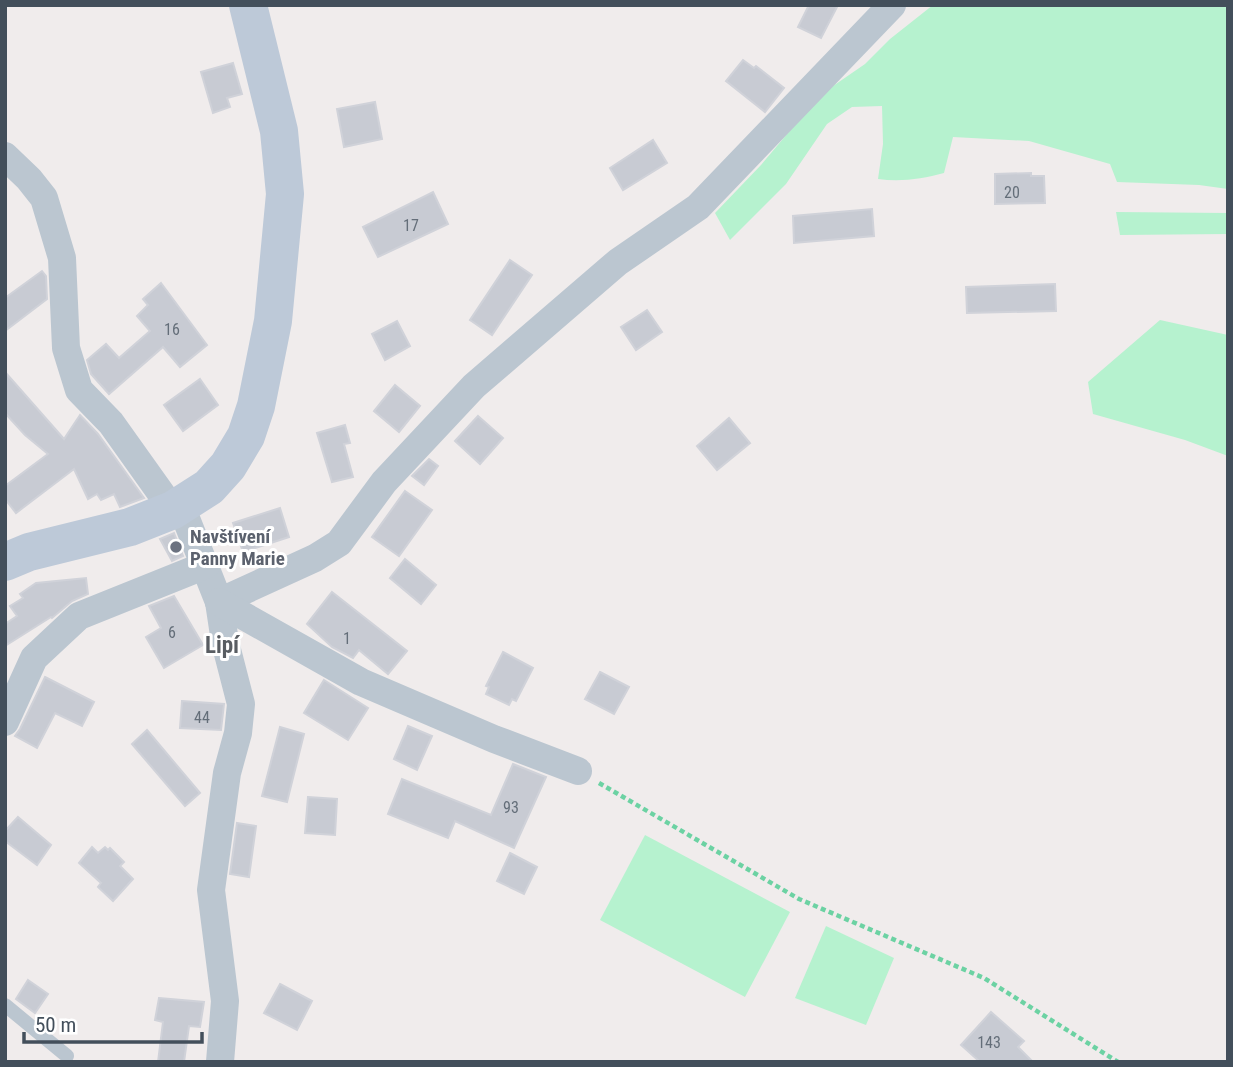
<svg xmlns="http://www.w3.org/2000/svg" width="1233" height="1067" font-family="'Roboto Condensed',sans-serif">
  <rect width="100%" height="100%" fill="#f0ecec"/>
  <!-- green -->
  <g fill="#b6f2cf">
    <path d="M 933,5 L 1228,5 L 1228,189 L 1199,185 L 1117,182 L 1110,164 L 1029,141 L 953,137 L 944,173 C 922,179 901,182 878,179 L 883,144 L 882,106 L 852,107 L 827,124 L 786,184 L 730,240 L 715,213 L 761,165 L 820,95 L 865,64 L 890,39 Z"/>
    <path d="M 1116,212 L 1228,213 L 1228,234 L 1120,235 Z"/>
    <path d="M 1160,320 L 1228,335 L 1228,456 L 1185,440 L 1093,414 L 1088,382 Z"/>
    <path d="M 645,835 L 790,912 L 745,997 L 600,920 Z"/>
    <path d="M 826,926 L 894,958 L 866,1025 L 795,998 Z"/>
  </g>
  <!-- building -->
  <g fill="#c8cbd3" stroke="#d0d2d9" stroke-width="2">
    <path d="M 809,5 L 838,5 L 821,38 L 798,27 Z"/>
    <path d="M 743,60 L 754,68 L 756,66 L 784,88 L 765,112 L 726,81 Z"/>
    <path d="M 233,63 L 242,94 L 227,98 L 230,107 L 213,113 L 201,72 Z"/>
    <path d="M 375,102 L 382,139 L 344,147 L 337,109 Z"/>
    <path d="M 653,140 L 667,163 L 623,190 L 610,168 Z"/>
    <path d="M 1031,173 L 1031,176 L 1044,176 L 1045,203 L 995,204 L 995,174 Z"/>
    <path d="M 433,192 L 448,224 L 378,257 L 363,227 Z"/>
    <path d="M 872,209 L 874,236 L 794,243 L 793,216 Z"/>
    <path d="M 510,260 L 532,275 L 492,335 L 470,320 Z"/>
    <path d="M 42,271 L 46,276 L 47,299 L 5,331 L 5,298 Z"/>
    <path d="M 161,283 L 207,345 L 180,367 L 163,347 L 109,394 L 91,374 L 87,360 L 106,344 L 119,358 L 150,331 L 137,316 L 148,305 L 143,299 Z"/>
    <path d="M 1055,284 L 1056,311 L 967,313 L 966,287 Z"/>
    <path d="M 647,310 L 662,332 L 636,350 L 621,327 Z"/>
    <path d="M 397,321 L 410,346 L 385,360 L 372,334 Z"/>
    <path d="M 5,372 L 64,439 L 80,415 L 98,434 L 144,498 L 120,507 L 114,494 L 101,500 L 97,494 L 88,499 L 74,469 L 16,513 L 5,499 L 5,486 L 48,454 L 25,435 L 5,413 Z"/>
    <path d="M 200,379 L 218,405 L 183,431 L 164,405 Z"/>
    <path d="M 395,385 L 420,406 L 399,432 L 374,411 Z"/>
    <path d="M 478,416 L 503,438 L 480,464 L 455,441 Z"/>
    <path d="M 729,418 L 750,443 L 717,470 L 697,446 Z"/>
    <path d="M 345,425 L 350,443 L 344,444 L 353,477 L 332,482 L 317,433 Z"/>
    <path d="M 429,459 L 438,466 L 424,485 L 412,476 Z"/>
    <path d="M 405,491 L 432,510 L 399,556 L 372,537 Z"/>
    <path d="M 280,508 L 289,537 L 243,552 L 233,523 Z"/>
    <path d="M 174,533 L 183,556 L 172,561 L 160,539 Z"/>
    <path d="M 405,559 L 436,585 L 421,604 L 390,578 Z"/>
    <path d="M 86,578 L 88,594 L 72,601 L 52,618 L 51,617 L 5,646 L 5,624 L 17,616 L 10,606 L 23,598 L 20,594 L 36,583 Z"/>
    <path d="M 332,592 L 407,651 L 388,674 L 359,650 L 353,658 L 332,647 L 307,624 Z"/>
    <path d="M 174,596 L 203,645 L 164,668 L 146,637 L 161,628 L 149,606 Z"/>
    <path d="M 503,652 L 533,668 L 516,701 L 512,699 L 509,705 L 486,694 L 489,687 L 486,686 Z"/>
    <path d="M 600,672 L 629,687 L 614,714 L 585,699 Z"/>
    <path d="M 45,677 L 94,702 L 82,726 L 55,713 L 37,748 L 15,736 L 20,729 Z"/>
    <path d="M 324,680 L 368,708 L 348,740 L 304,713 Z"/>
    <path d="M 182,701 L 224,704 L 221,730 L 180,728 Z"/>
    <path d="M 408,726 L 432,736 L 417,770 L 394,759 Z"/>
    <path d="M 280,727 L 304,734 L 287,802 L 262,796 Z"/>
    <path d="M 147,730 L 200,793 L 185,806 L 132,744 Z"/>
    <path d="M 513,764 L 546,777 L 514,848 L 455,821 L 448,838 L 388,814 L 402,779 L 491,815 Z"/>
    <path d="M 308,797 L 337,799 L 335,835 L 305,833 Z"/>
    <path d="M 18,817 L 51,845 L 37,865 L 5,841 L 5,831 Z"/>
    <path d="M 237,823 L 256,826 L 249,877 L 230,874 Z"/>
    <path d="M 92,847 L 98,853 L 105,847 L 108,850 L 110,848 L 124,862 L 120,866 L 133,879 L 113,901 L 98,887 L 101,883 L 79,863 Z"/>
    <path d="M 510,853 L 537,867 L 524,894 L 497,881 Z"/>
    <path d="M 28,980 L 48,994 L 35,1013 L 16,999 Z"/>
    <path d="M 280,984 L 312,1001 L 297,1030 L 264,1013 Z"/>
    <path d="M 159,998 L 204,1002 L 200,1027 L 189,1026 L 184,1062 L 158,1062 L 163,1022 L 155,1020 Z"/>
    <path d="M 991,1012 L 1024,1041 L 1018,1047 L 1033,1062 L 980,1062 L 961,1045 Z"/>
  </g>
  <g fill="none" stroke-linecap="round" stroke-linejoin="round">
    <!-- path -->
    <path stroke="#6cd2a3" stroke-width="4.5" stroke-dasharray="5 3.5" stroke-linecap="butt" d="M 599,783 L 799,899 L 984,978 L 1118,1062"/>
    <!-- lane -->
    <path stroke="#bbc6d0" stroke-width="14" d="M 5,1005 L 67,1056"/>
    <!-- street -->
    <g stroke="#bbc6d0" stroke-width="28">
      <path d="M 5,156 L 29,179 L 44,198 L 62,258 L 66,348 L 79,390 L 111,423 L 173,510"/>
      <path d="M 181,506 L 219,602 L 315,558 L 339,543 L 384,482 L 474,386 L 618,262 L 698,207 L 892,5"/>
      <path d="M 219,602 L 225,642 L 241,704 L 238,733 L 227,773 L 211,890 L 225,1001 L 220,1062"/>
      <path d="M 219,602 L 361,682 L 494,739 L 578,771"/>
      <path d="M 5,722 L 34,658 L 79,616 L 206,565"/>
    </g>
    <!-- secondary -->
    <path stroke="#bdc9d8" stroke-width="38" d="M 5,562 L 29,552 L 130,527 L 173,510 L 209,487 L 228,466 L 246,436 L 256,406 L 273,321 L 285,194 L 279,131 L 248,5"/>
  </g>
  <!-- markers -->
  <circle fill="#6b7280" stroke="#fff" stroke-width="2.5" cx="176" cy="547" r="7"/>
  <g text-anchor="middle" stroke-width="6" stroke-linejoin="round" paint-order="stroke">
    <!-- number labels -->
    <g font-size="16" fill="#646e79">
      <text x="1012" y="198">20</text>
      <text x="411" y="231">17</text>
      <text x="172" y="335">16</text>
      <text x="172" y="638">6</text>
      <text x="347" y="644">1</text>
      <text x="202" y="723">44</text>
      <text x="511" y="813">93</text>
      <text x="989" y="1048">143</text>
    </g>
    <!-- worship labels -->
    <g font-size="19" font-weight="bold" fill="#5b616d" stroke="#fff" text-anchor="start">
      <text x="190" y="543">Navštívení<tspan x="190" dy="22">Panny Marie</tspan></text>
    </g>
    <!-- quarter labels -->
    <g font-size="23" font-weight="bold" fill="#595d62" stroke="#fff">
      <text x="222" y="653">Lipí</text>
    </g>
  </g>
  <!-- border -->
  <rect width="1233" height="1067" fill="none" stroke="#434f5b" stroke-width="14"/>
  <!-- scale -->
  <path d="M24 1032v10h178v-10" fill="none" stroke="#434f5b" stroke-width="3.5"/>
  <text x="35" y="1032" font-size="21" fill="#434f5b" stroke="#ffffff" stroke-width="5" paint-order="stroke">50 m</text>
</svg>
